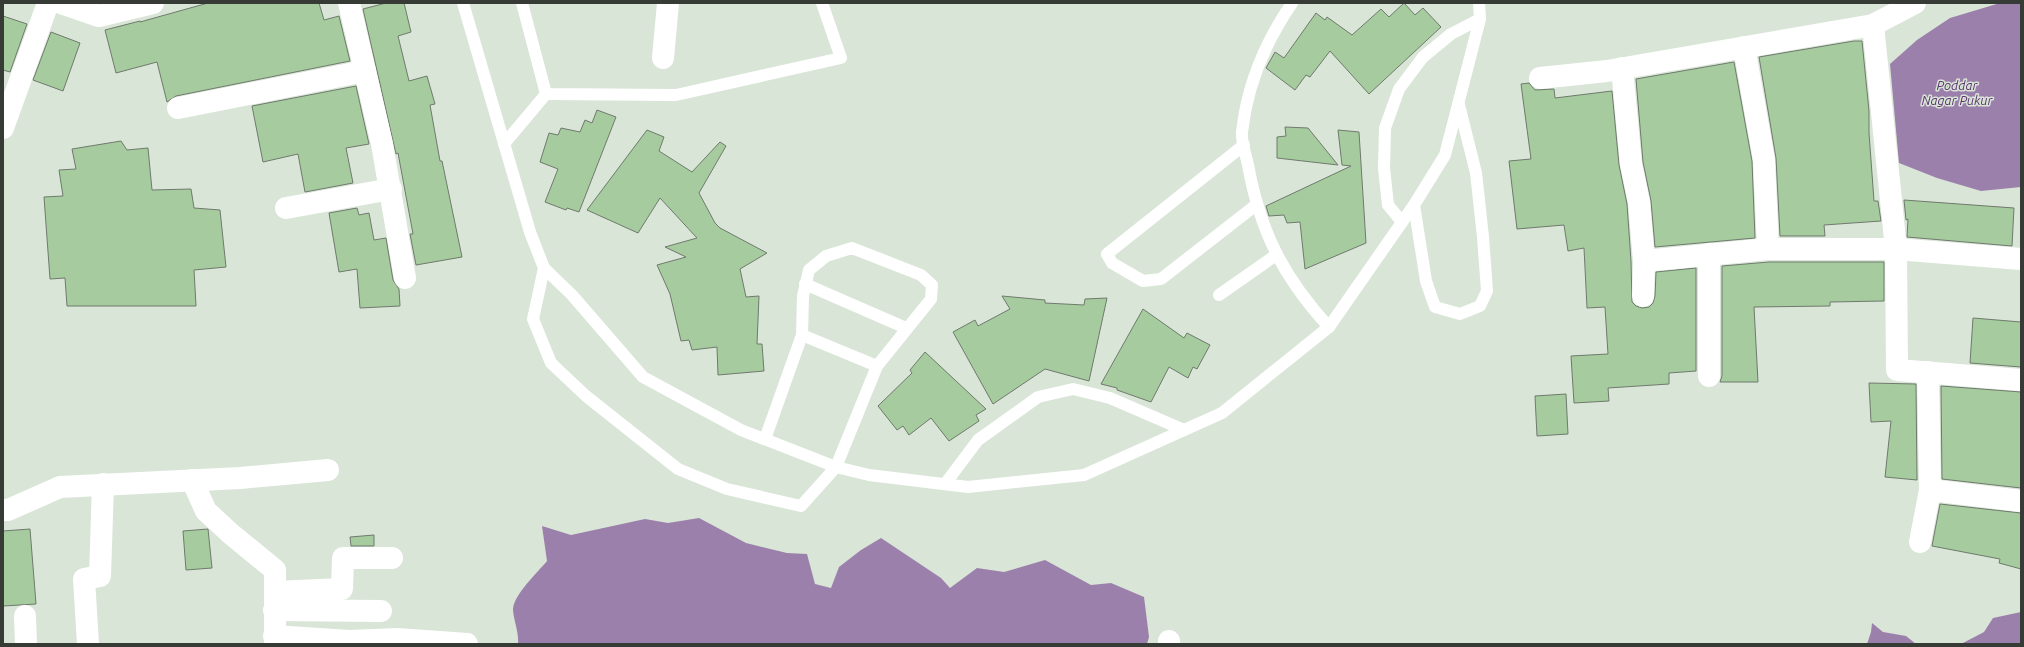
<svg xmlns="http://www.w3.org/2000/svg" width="2024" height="647" font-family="Ubuntu,sans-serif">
  <rect width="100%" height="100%" fill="#d9e5d7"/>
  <!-- water -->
  <g fill="#9c80ac">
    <path d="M 2000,3 L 2021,3 L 2021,187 L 1981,191 L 1937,178 L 1899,163 L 1890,64 L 1917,40 L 1950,18 Z"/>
    <path d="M 699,518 L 746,543 L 787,553 L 807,554 L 815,584 L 831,588 L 839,567 L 861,550 L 881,538 L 941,578 L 950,588 L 977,568 L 1004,572 L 1045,560 L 1091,585 L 1111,583 L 1144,597 L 1149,637 L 1147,644 L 518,644 C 519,632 514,622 513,610 C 513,595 538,572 547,561 L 542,526 L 571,535 L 645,519 L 668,523 Z"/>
    <path d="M 2021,612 L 2021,644 L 1943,644 L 1961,644 L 1984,632 L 1993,618 Z"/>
    <path d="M 1872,623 L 1883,632 L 1906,636 L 1916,644 L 1867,644 L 1871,632 Z"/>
  </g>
  <!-- building -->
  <g fill="#a6cb9f" stroke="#6f7a6d">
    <path d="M 208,3 L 319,3 L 324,20 L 339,16 L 350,61 L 176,96 L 167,102 L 157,62 L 116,73 L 105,30 L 140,21 L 140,22 Z"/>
    <path d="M 386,3 L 404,3 L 411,32 L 398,36 L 409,81 L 427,76 L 435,104 L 430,105 L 440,161 L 442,161 L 462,257 L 416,265 L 410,234 L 413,234 L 398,153 L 396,154 L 363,9 Z"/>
    <path d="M 1404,3 L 1415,15 L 1423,8 L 1441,27 L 1369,94 L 1330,51 L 1310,77 L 1306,75 L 1295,90 L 1266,68 L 1275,52 L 1284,58 L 1316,13 L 1325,20 L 1327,17 L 1352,35 L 1381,9 L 1389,17 Z"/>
    <path d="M 3,16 L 27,24 L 10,72 L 3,70 Z"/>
    <path d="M 51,32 L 80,43 L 63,91 L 33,80 Z"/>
    <path d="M 1854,41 L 1862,41 L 1869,111 L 1869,133 L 1874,201 L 1878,201 L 1881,221 L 1824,225 L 1825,236 L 1780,236 L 1776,158 L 1759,57 Z"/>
    <path d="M 1734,62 L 1752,161 L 1755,238 L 1655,247 L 1651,201 L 1643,162 L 1636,79 Z"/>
    <path d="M 1529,83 L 1535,90 L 1554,89 L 1555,98 L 1612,91 L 1619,165 L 1627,204 L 1631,261 L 1632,302 L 1636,306 L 1642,308 L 1649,307 L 1653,303 L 1655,296 L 1656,272 L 1696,268 L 1696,371 L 1669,373 L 1669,384 L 1608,388 L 1609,401 L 1574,403 L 1571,356 L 1608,354 L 1605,307 L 1587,308 L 1584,248 L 1568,251 L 1564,225 L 1517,229 L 1509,161 L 1531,159 L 1521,84 Z"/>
    <path d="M 356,86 L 369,144 L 346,148 L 353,183 L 305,192 L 298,154 L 263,162 L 252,106 Z"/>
    <path d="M 597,110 L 616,117 L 579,212 L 567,208 L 566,210 L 545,202 L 558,169 L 540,162 L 549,133 L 558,135 L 561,128 L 580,132 L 585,120 L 592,123 Z"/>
    <path d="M 1285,127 L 1308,128 L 1338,165 L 1277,158 L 1277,137 L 1286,136 Z"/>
    <path d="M 647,130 L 664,137 L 659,151 L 692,172 L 720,142 L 726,146 L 699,193 L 715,223 L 720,228 L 767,253 L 740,269 L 746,297 L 759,296 L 757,344 L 762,344 L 764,371 L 718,375 L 717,347 L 692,350 L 689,340 L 681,341 L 670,294 L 657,265 L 686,257 L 665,247 L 697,238 L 660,198 L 638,233 L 587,210 Z"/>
    <path d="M 1338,130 L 1359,132 L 1366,243 L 1305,269 L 1300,222 L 1287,223 L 1284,215 L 1269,216 L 1266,206 L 1351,166 L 1342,165 Z"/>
    <path d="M 121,141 L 127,150 L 148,148 L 152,190 L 191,189 L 194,208 L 220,210 L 226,267 L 194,270 L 196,306 L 67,306 L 65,278 L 50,279 L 44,197 L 63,196 L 59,170 L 76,169 L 72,149 Z"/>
    <path d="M 1904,200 L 2014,208 L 2012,246 L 1907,237 L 1908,219 L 1906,220 Z"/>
    <path d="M 357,208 L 359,215 L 369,213 L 374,240 L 386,238 L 393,280 L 399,289 L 400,306 L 360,308 L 357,269 L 339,272 L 329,213 Z"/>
    <path d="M 1769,262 L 1884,262 L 1884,301 L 1830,302 L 1830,306 L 1754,307 L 1758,382 L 1720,382 L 1722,376 L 1722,266 Z"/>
    <path d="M 1002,296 L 1045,300 L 1045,303 L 1084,305 L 1085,299 L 1107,298 L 1089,381 L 1045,369 L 993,404 L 953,332 L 975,320 L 978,326 L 1010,309 Z"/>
    <path d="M 1143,309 L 1184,338 L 1187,333 L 1210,345 L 1197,369 L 1193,367 L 1188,378 L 1169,367 L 1151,402 L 1117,390 L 1117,388 L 1101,384 Z"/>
    <path d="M 1973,318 L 2021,322 L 2021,367 L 1970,363 Z"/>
    <path d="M 925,352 L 986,409 L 976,415 L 979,421 L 949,441 L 931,418 L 909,435 L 903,426 L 897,430 L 878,406 L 912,373 L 910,370 Z"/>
    <path d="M 1869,383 L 1916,384 L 1917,480 L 1885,477 L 1891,421 L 1871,422 Z"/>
    <path d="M 1941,386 L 2021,392 L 2021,488 L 1942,479 Z"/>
    <path d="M 1566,394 L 1568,434 L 1537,436 L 1535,396 Z"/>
    <path d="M 1940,504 L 2021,513 L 2021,569 L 1999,563 L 2000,559 L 1932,546 Z"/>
    <path d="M 30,529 L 36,604 L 3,606 L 3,531 Z"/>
    <path d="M 208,529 L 212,568 L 186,570 L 183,531 Z"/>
    <path d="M 374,535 L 374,546 L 351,546 L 350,537 Z"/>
  </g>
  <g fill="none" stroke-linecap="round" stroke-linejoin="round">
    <!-- lane -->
    <g stroke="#fff" stroke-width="12">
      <path d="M 463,3 L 530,232 L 544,268 L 572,295 L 643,377 L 741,430 L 836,467 L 869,475 L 968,487 L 1084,475 L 1222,413 L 1329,327 L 1414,205 L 1445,155 L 1480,19 L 1479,3"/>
      <path d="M 522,3 L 546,94 L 676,95 L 841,58 L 822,3"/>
      <path d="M 1292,3 C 1266,41 1247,86 1242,132 C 1241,142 1246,155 1248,165 C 1260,231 1283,277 1329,327"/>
      <path d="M 504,144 L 546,94"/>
      <path d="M 1244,145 L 1107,254 L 1112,263 L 1143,281 L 1161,279 L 1256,205"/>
      <path d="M 1414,205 L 1426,281 L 1435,307 L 1460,314 L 1480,306 L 1487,291 L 1483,237 L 1476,173 L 1459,105"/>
      <path d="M 1402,222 L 1388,205 L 1384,168 L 1385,128 L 1399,89 L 1423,57 L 1451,34 L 1480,19"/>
      <path d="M 544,268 L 533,319 L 551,363 L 586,396 L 678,469 L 727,489 L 801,506 L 836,467 L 877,366 L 931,299 L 932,285 L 921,275 L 852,248 L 826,256 L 809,270 L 803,296 L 802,335 L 765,439"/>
      <path d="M 805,284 L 906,328"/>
      <path d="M 1219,295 L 1276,255"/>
      <path d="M 802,335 L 877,366"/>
      <path d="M 945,484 L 978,440 L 1038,397 L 1073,389 L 1110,398 L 1184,430"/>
    </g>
    <!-- street -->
    <g stroke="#fff" stroke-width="22">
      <path d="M 61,3 L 99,16 L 153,3"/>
      <path d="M 349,3 L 382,144 L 405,278"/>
      <path d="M 1873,25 L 1896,249 L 1897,370 L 2021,380"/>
      <path d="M 1744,47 L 1764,160 L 1768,249"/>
      <path d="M 663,58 L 668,3"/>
      <path d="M 1622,68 L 1631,164 L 1639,202 L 1644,261 L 1643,296"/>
      <path d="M 1540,78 L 1607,71 L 1873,25 L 1915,3"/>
      <path d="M 178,108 L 365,71"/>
      <path d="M 3,128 L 48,3"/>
      <path d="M 286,208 L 391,189"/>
      <path d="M 1644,261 L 1768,249 L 1896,249 L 2021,259"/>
      <path d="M 1709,376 L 1709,254"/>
      <path d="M 192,480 L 206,511 L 231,534 L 275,570 L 275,644"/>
      <path d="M 1930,490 L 2021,501"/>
      <path d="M 3,510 L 8,510 L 60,487 L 240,478 L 328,470"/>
      <path d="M 1920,542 L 1930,490 L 1928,372"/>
      <path d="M 275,592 L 342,589 L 343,558 L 392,558"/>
      <path d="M 274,610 L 381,611"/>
      <path d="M 25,616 L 26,644"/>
      <path d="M 274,636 L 349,641 L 397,639 L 467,644"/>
      <path d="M 1169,641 L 1169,644"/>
      <path d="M 88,644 L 84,579 L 100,576 L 103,484"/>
    </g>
  </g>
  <g text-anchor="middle" stroke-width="3" stroke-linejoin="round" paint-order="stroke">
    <!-- water labels -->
    <g font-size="13" font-style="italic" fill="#5b346e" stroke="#d9e5d7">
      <text x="1957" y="90">Poddar<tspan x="1957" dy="15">Nagar Pukur</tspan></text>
    </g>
  </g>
  <!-- border -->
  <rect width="2024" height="647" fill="none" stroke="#363b35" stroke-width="8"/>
</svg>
